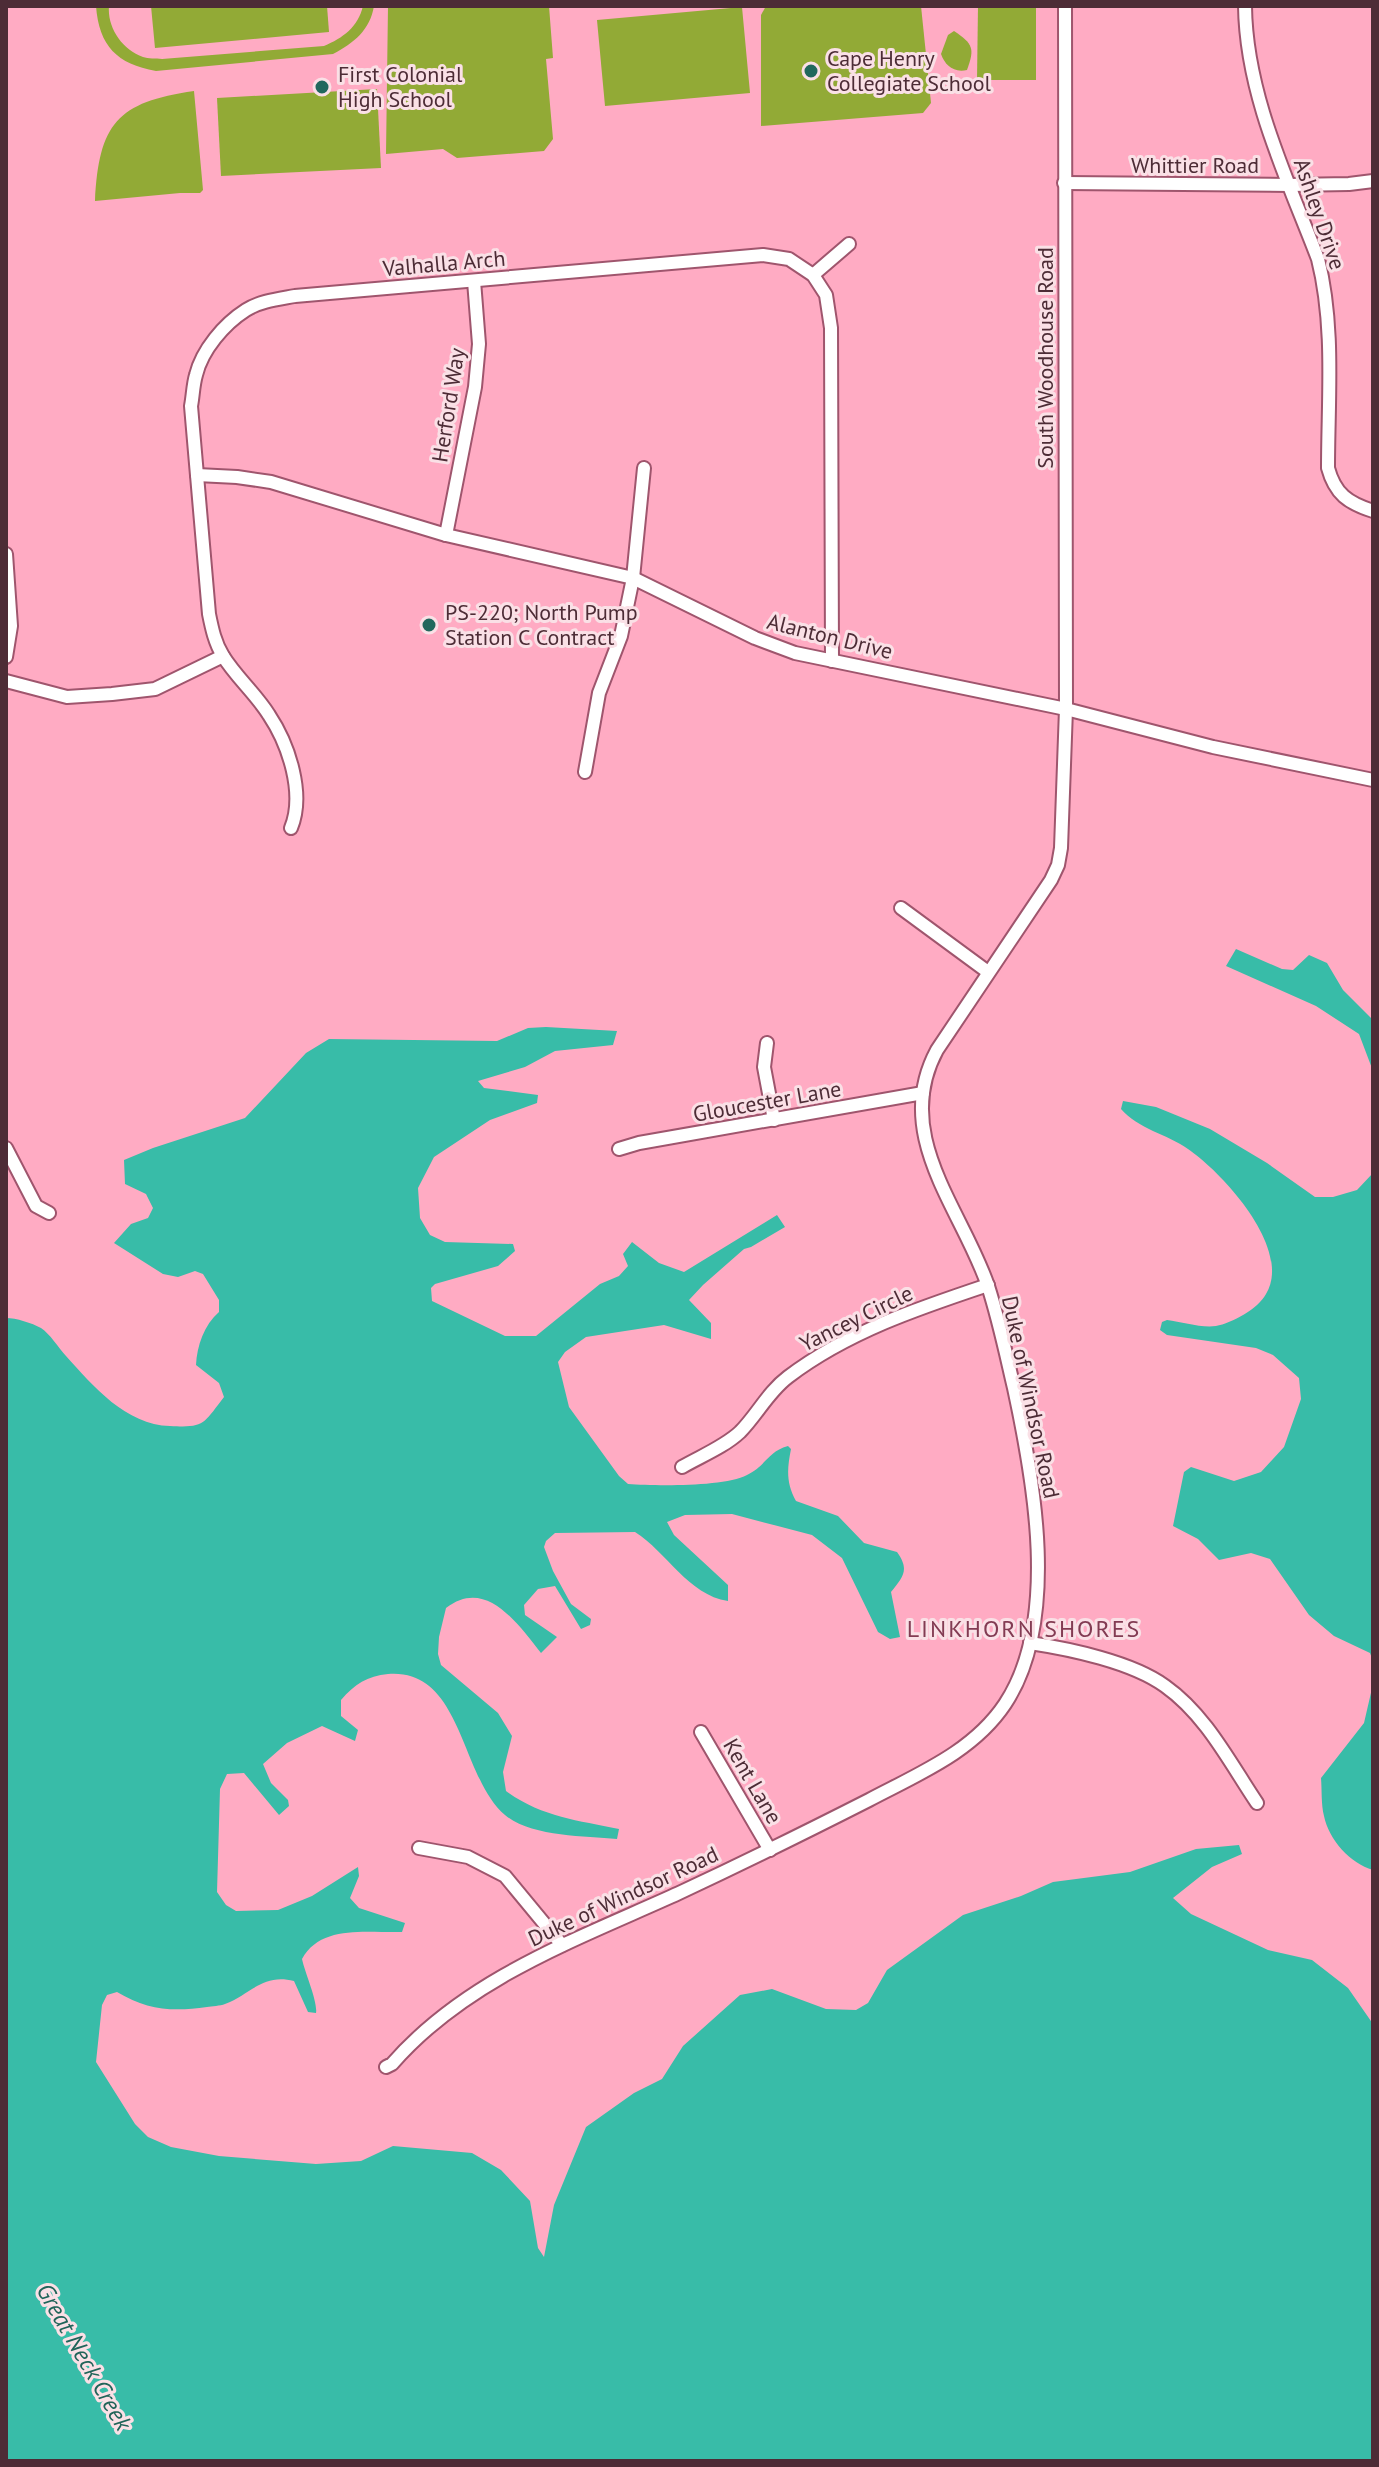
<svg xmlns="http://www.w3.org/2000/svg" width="1379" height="2467" font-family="'PT Sans',sans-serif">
  <rect width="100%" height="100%" fill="#ffabc3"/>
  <!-- green -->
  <g fill="#92aa36">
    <path d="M 96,6 L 109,6 C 107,27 122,50 143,57 C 148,59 156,58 162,59 L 324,46 C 343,38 358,27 363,6 L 374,6 C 370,30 354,43 333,54 L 156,71 C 117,64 99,46 96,6 Z"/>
    <path d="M 151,6 L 327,6 L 329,32 L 155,48 Z"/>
    <path d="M 388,6 L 549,6 L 553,58 L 546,59 L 553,139 L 544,151 L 457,158 L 443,149 L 386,154 Z"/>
    <path d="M 766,6 L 921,6 L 931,103 L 923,113 L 761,126 L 761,15 Z"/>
    <path d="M 978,6 L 1036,6 L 1036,80 L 977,80 Z"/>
    <path d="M 742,7 L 750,93 L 605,106 L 597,20 Z"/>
    <path d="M 954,31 C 973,44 975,48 967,70 C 953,73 945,65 941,54 L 948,35 Z"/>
    <path d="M 377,89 L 381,168 L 221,176 L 217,98 Z"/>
    <path d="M 194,91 L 203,190 L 200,193 L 180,193 L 95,201 C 99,124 117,102 194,91 Z"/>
  </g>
  <!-- water -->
  <g fill="#38bca8">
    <path d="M 1236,949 L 1282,969 L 1293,970 L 1309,955 L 1327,963 L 1343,990 L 1373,1020 L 1373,1071 L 1359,1034 L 1316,1006 L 1226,966 Z"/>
    <path d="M 546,1027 L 617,1031 L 613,1045 L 555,1051 L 525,1067 L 478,1081 L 484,1088 L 538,1095 L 537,1103 L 490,1120 L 434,1157 L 418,1188 L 420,1218 L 430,1235 L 445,1242 L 513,1244 L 515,1251 L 498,1266 L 435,1284 L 431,1288 L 432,1301 L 505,1336 L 536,1336 L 600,1284 L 619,1276 L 628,1266 L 623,1254 L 632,1242 L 659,1263 L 684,1272 L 777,1215 L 785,1227 L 751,1247 L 744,1249 L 703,1285 L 689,1300 L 711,1323 L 711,1339 L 664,1325 L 586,1337 L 565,1352 L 558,1362 L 569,1407 L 619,1476 L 628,1484 C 656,1486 724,1487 747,1475 C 766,1466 767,1452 788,1446 L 791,1449 C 787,1469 786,1483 796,1501 L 838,1516 L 864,1543 L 897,1552 C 910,1570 903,1577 891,1592 L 900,1637 L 890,1639 L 878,1632 L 842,1558 L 812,1535 L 732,1514 L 685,1515 L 667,1522 L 674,1535 L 728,1585 L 728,1601 C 688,1595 667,1552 635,1532 L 555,1533 L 546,1541 L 544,1547 L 553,1571 L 571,1604 L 591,1619 L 590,1625 L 581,1629 L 555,1586 L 538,1589 L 524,1605 L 525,1615 L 557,1637 L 541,1653 C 517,1623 486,1577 446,1608 L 439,1637 L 438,1654 L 441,1665 L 498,1713 L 512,1736 L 503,1772 L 506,1791 C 542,1817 577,1820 619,1829 L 617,1839 C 584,1836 531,1837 505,1815 C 460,1777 463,1668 388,1674 C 367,1676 355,1684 341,1700 L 341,1716 L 358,1730 L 355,1741 L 322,1726 L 287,1743 L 263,1764 L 271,1783 L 288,1800 L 289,1806 L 279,1815 L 244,1773 L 227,1774 L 220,1789 L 217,1892 L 226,1905 L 236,1911 L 278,1910 L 312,1896 L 358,1867 L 359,1876 L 350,1898 L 359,1908 L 405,1923 L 402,1932 C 367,1933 321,1924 302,1959 C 305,1973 318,2002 316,2013 L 308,2012 L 294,1981 C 263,1973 251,1994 225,2004 C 220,2006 212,2006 207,2007 C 172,2012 147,2010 117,1992 L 107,1995 L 102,2005 L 96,2062 L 135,2124 L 148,2137 L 171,2147 L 219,2156 L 316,2164 L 361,2161 L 393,2146 L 472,2153 L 501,2170 L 530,2201 L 538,2248 L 544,2257 L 554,2205 L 586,2127 L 634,2093 L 662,2079 L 683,2046 L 740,1995 L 772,1989 L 826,2009 L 856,2010 L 868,2003 L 887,1970 L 963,1915 L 1021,1896 L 1053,1882 L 1130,1872 L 1196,1849 L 1239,1845 L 1242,1854 L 1212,1867 L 1173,1898 L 1191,1914 L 1268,1950 L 1312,1960 L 1348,1988 L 1373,2024 L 1373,2461 L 6,2461 L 6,1318 C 16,1318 32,1323 41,1328 C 50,1334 58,1347 66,1356 C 93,1386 126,1425 170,1426 C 205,1428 203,1424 224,1397 L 219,1383 L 196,1365 C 197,1346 204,1325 219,1312 L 219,1300 L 203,1274 L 195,1271 L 178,1277 L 163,1274 L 114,1243 L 131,1224 L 148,1218 L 153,1208 L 146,1194 L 125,1184 L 124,1160 L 153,1148 L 245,1118 L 306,1053 L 329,1039 L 497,1041 L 528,1028 Z"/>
    <path d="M 1123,1101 L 1156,1107 L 1210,1129 L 1267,1163 L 1315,1197 L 1333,1197 L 1357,1190 L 1373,1173 L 1373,1661 L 1370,1653 L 1334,1636 L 1309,1615 L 1270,1559 L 1251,1553 L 1219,1560 L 1198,1539 L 1173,1526 L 1184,1472 L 1191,1467 L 1234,1481 L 1261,1472 L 1284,1447 L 1301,1399 L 1299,1378 L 1273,1355 L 1256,1348 L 1167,1335 L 1160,1330 L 1162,1322 L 1167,1320 C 1182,1322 1201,1328 1216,1326 C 1232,1323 1258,1309 1266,1294 C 1293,1249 1223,1173 1188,1149 C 1167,1134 1138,1129 1121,1109 Z"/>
    <path d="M 1373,1684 L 1373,1870 C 1350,1863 1329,1840 1324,1816 C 1321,1804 1322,1790 1321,1778 L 1364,1723 Z"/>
  </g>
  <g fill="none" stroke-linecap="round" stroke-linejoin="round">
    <!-- minor casing -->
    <g stroke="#9f556d" stroke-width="16">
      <g id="minor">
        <path d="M 1245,6 C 1246,94 1287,178 1318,259 C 1335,326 1328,399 1328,468 C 1335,494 1348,503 1373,511"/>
        <path d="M 1064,183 L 1290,185 L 1349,184 L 1373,181"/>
        <path d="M 813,275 L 849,244"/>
        <path d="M 197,475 L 237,477 L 271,482 L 446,535 L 633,578 L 755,638 L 795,653 L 1066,709 L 1213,747 L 1373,780"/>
        <path d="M 446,535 L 475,387 L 479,344 L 474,281"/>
        <path d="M 6,554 L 11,626 L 6,657"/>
        <path d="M 6,681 L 67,697 L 112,694 L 155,689 L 223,656"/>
        <path d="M 585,772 L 599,693 L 621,636 L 633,578 L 644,468"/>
        <path d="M 291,828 C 305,794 289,745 269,715 C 256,694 236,677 223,656 C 215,643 212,629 209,614 L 191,406 C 193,396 193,385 196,375 C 202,350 224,324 246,310 C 260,301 279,299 295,296 L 763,255 L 789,259 L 813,275 L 826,295 L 831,328 L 832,661"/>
        <path d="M 901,908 L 988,972"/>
        <path d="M 767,1043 L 764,1067 L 774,1120"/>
        <path d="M 6,1148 L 36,1206 L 49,1213"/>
        <path d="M 619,1149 L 639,1143 L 923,1093"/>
        <path d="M 682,1467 C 701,1456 724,1447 740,1432 C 757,1415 768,1392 788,1377 C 847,1332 919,1308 988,1285"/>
        <path d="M 1030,1643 C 1070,1649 1132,1662 1165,1686 C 1206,1715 1230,1763 1257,1803"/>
        <path d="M 701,1732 L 770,1850"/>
        <path d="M 419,1848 L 468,1857 L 505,1876 L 562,1945"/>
        <path d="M 386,2067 L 392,2064 C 467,1978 578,1939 679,1893 C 743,1863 806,1832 869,1800 C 918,1774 973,1752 1005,1704 C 1060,1621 1034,1480 1014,1388 C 1006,1354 999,1320 988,1286 C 962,1209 891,1135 937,1050 L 1051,880 L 1058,865 L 1061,848 L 1066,709 L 1065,6"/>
      </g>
    </g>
    <!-- minor -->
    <use href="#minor" stroke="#fff" stroke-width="12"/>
  </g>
  <!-- markers -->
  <g fill="#21685d" stroke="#fae0e6" stroke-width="3">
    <circle cx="811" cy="71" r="8"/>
    <circle cx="322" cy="87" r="8"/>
    <circle cx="429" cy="625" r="8"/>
  </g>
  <g text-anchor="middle" stroke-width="6" stroke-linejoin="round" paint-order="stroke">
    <!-- poi labels -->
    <g font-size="22" fill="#4d2c36" stroke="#fae0e6" text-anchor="start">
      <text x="827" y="66">Cape Henry<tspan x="827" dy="25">Collegiate School</tspan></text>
      <text x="338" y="82">First Colonial<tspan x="338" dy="25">High School</tspan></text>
      <text x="445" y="620">PS-220; North Pump<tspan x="445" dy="25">Station C Contract</tspan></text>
    </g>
    <!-- street labels -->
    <g font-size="22" fill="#4d2c36" stroke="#fae0e6">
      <text x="1195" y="173">Whittier Road</text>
      <text transform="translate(1320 214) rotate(71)" y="8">Ashley Drive</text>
      <text transform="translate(444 263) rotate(-5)" y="8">Valhalla Arch</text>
      <text transform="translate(1045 358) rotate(-90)" y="8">South Woodhouse Road</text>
      <text transform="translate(448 405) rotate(-81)" y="8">Herford Way</text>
      <text transform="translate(830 636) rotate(14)" y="8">Alanton Drive</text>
      <text transform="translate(767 1101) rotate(-10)" y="8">Gloucester Lane</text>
      <text transform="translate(856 1318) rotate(-26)" y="8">Yancey Circle</text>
      <text transform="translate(1031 1397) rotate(78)" y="8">Duke of Windsor Road</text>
      <text transform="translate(753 1781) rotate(60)" y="8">Kent Lane</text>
      <text transform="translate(623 1896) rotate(-25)" y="8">Duke of Windsor Road</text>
    </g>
    <!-- neighbourhood labels -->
    <g font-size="24" letter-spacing="2" fill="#833b53" stroke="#fae0e6">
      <text x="1024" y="1637">LINKHORN SHORES</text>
    </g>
    <!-- water labels -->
    <g font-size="24" font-style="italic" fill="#206459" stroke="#fae0e6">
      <text transform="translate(84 2357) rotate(60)" y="8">Great Neck Creek</text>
    </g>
  </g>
  <!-- border -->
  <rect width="1379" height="2467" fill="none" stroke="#4d2c36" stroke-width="16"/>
</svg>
